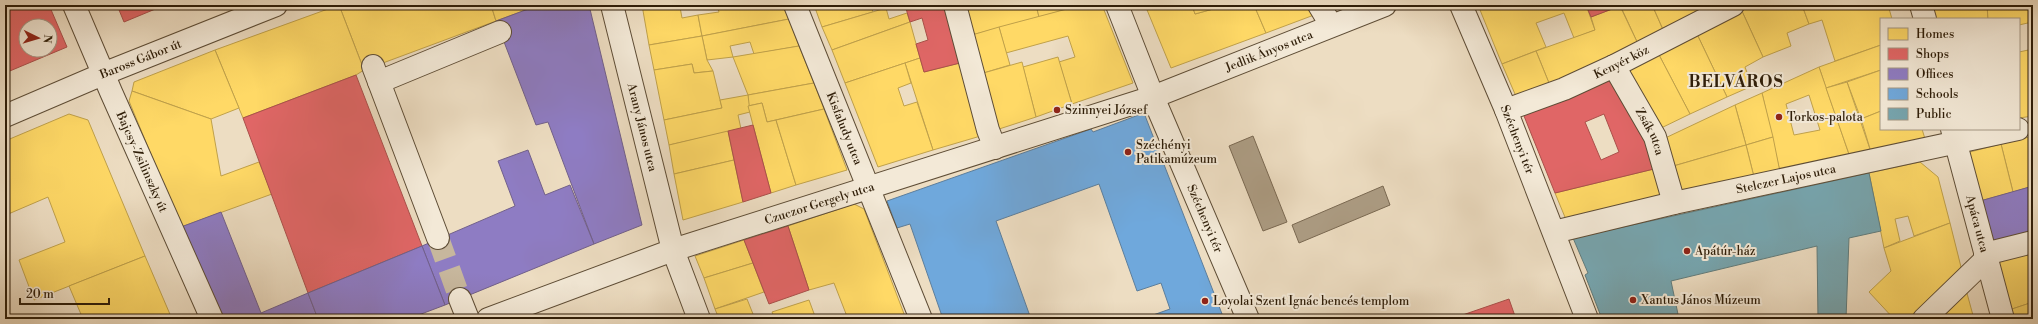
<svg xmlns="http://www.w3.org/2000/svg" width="2038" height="324" font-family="'Libre Bodoni',serif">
  <rect width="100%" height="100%" fill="#edddc2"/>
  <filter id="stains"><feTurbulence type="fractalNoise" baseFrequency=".005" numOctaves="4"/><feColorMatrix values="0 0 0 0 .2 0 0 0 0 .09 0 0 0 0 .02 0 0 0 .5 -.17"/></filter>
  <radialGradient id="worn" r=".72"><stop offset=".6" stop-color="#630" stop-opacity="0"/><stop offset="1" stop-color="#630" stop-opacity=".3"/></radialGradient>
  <!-- water -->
  <g fill="#ac9c83" stroke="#7a6952">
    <path d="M 1253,136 L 1287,222 L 1263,231 L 1229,146 Z"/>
    <path d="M 1383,186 L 1390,205 L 1299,243 L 1292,225 Z"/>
  </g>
  <!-- homes -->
  <g fill="#ffd966" stroke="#c0a14a" fill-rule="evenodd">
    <path d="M 339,5 L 491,5 L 496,21 L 364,70 Z"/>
    <path d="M 339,5 L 364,70 L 356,75 L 243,118 L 215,50 Z"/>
    <path d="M 491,5 L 539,5 L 496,21 Z"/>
    <path d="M 642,5 L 690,5 L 680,7 L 682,18 L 698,15 L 702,36 L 649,45 Z"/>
    <path d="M 717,5 L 783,5 L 789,19 L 702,36 L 698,15 L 719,12 Z"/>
    <path d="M 814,5 L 871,5 L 873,12 L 822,27 Z"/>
    <path d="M 965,5 L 1036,5 L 1039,17 L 972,35 Z"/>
    <path d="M 1036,5 L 1082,5 L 1039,17 Z"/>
    <path d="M 1082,5 L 1102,5 L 1133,83 L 1072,104 L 1059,62 L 1075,57 L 1068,36 L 1006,53 L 999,27 Z"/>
    <path d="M 1145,5 L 1192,5 L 1195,14 L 1227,5 L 1254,5 L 1266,33 L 1171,68 Z"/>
    <path d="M 1192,5 L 1215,5 L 1217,8 L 1195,14 Z"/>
    <path d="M 1254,5 L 1308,5 L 1314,15 L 1266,33 Z"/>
    <path d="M 1330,5 L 1346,5 L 1333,10 Z"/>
    <path d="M 1478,5 L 1586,5 L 1595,30 L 1574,38 L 1564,13 L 1536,23 L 1546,47 L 1502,64 Z"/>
    <path d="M 1620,5 L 1652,5 L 1665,34 L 1639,46 Z"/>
    <path d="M 1664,5 L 1713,5 L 1665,34 L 1654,9 Z"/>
    <path d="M 1749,5 L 1802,5 L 1809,24 L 1787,33 L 1791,46 L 1763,57 L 1741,9 Z"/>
    <path d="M 1802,5 L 1888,5 L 1892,19 L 1881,19 L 1881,45 L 1835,61 L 1822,20 L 1809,24 Z"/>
    <path d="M 1928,5 L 1987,5 L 1988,19 L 1932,19 Z"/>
    <path d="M 1987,5 L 2033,5 L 2033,27 L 2032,22 L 2019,25 L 2019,19 L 1988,19 Z"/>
    <path d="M 1620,6 L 1639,46 L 1551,88 L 1536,51 L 1595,30 L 1591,17 Z"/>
    <path d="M 886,8 L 889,19 L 907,13 L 910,22 L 832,50 L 822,27 Z"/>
    <path d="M 1741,9 L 1763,57 L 1745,67 L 1752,86 L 1727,97 L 1696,32 Z"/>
    <path d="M 789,19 L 799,46 L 754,54 L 750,42 L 730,46 L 733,57 L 707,60 L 702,36 Z"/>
    <path d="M 910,22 L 920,58 L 845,83 L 832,50 Z"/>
    <path d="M 999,27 L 1010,65 L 980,74 L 972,35 Z"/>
    <path d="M 1696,32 L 1727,97 L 1690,114 L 1658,53 Z"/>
    <path d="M 702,36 L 707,60 L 713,71 L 694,73 L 692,64 L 654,70 L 649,45 Z"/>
    <path d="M 1881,45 L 1881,70 L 1826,88 L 1819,67 Z"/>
    <path d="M 799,46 L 814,83 L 748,95 L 733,57 Z"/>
    <path d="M 2033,49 L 2033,116 L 2019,118 L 2019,52 Z"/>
    <path d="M 215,50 L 239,108 L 211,119 L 132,91 L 134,82 Z"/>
    <path d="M 1536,51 L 1551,88 L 1518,101 L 1502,64 Z"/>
    <path d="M 1658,53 L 1690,114 L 1657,130 L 1625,71 Z"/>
    <path d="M 1058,57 L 1072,104 L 1036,117 L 1023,67 Z"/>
    <path d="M 920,58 L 924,72 L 964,62 L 984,135 L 933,150 L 905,63 Z"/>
    <path d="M 1022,62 L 1036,117 L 993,131 L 980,74 Z"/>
    <path d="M 905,63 L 911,83 L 898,88 L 904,106 L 917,102 L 933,150 L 878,167 L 845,83 Z"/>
    <path d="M 692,64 L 694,73 L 713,71 L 722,108 L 664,120 L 654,70 Z"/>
    <path d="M 1819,67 L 1850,157 L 1780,172 L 1762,93 ZM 1809,95 L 1820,130 L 1794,135 L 1786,104 Z"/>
    <path d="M 1881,70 L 1881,111 L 1861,119 L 1847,82 Z"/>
    <path d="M 1847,82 L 1871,152 L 1850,157 L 1826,88 Z"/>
    <path d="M 814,83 L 824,109 L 767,122 L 762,103 L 748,106 L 748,95 Z"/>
    <path d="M 132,91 L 211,119 L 221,176 L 259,162 L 272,194 L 181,227 L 129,101 Z"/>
    <path d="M 1762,93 L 1773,137 L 1746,145 L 1735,105 Z"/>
    <path d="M 748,95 L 750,112 L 738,115 L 741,129 L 669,145 L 664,120 L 722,108 L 720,100 Z"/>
    <path d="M 762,103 L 767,122 L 776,120 L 796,185 L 771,193 L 748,106 Z"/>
    <path d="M 1735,105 L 1746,145 L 1670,167 L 1661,140 Z"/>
    <path d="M 824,109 L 847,170 L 796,185 L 776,120 Z"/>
    <path d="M 1881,111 L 1881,129 L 1922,129 L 1925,139 L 1871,152 L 1861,119 Z"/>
    <path d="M 69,114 L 88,120 L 145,256 L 34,300 L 19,260 L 65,242 L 48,197 L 6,215 L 5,141 Z"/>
    <path d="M 728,131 L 734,160 L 674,174 L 669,145 Z"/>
    <path d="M 2033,136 L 2033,186 L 2013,192 L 2001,144 Z"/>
    <path d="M 1773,137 L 1780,172 L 1754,177 L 1746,145 Z"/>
    <path d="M 2001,144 L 2013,192 L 1980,201 L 1966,153 Z"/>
    <path d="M 1746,145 L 1754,177 L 1679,192 L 1670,167 Z"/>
    <path d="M 734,160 L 743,202 L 683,220 L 674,174 Z"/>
    <path d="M 1920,162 L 1938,177 L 1950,223 L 1914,236 L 1908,216 L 1895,219 L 1900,241 L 1884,248 L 1869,173 Z"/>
    <path d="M 1658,168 L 1667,196 L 1567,222 L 1555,193 Z"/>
    <path d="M 854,204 L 864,209 L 906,319 L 848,319 L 834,283 L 809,290 L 788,226 Z"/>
    <path d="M 1950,223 L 1963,275 L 1917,319 L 1894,319 L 1869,292 L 1891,271 L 1884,248 Z"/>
    <path d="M 744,240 L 753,263 L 704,278 L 695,256 Z"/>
    <path d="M 2033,246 L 2033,302 L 2009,310 L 1995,257 Z"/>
    <path d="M 145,256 L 172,319 L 83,319 L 69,286 Z"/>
    <path d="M 753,263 L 764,292 L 715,309 L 704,278 Z"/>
    <path d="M 5,264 L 9,274 L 5,284 Z"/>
    <path d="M 1965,286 L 1974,319 L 1933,319 Z"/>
    <path d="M 747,299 L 755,319 L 719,319 L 715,309 Z"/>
    <path d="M 809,300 L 816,319 L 775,319 L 772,312 Z"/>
    <path d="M 2033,302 L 2033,319 L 2011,319 L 2009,310 Z"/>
  </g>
  <!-- shops -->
  <g fill="#e06666" stroke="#ab504a" fill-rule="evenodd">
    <path d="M 16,5 L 49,5 L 67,47 L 5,73 L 5,10 ZM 26,26 L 50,26 L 50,50 L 26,50 Z"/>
    <path d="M 117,5 L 165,5 L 124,22 Z"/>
    <path d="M 905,5 L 948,5 L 964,62 L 924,72 L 916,44 L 928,40 L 922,18 L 910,22 Z"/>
    <path d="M 1586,5 L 1620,5 L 1620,6 L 1591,17 Z"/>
    <path d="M 356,75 L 422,246 L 308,293 L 243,118 Z"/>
    <path d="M 1614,75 L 1658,168 L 1555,193 L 1522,111 ZM 1604,114 L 1619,152 L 1601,160 L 1585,122 Z"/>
    <path d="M 753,125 L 771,193 L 743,202 L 728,131 Z"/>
    <path d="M 788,226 L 809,290 L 769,304 L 744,240 Z"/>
    <path d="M 1509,299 L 1516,319 L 1451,319 Z"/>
  </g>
  <!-- offices -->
  <g fill="#8e7cc3" stroke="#71608b">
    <path d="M 539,5 L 589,5 L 642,225 L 594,244 L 548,122 L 536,125 L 496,21 Z"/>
    <path d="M 528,150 L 545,195 L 570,185 L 594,244 L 445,305 L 422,246 L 515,206 L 498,161 Z"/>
    <path d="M 2033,186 L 2033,236 L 1992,247 L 1980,201 Z"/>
    <path d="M 221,212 L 261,313 L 308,293 L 318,319 L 221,319 L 181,227 Z"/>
    <path d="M 422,246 L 445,305 L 408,319 L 318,319 L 308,293 Z"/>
  </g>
  <!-- schools -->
  <path fill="#6fa8dc" stroke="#5c7e9c" d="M 1144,113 L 1224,319 L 1142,319 L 1170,309 L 1161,283 L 1137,291 L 1099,184 L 996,221 L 1031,319 L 943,319 L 910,224 L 897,228 L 887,201 L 1091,129 L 1093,132 Z"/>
  <!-- public -->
  <path fill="#76a5af" stroke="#607c7d" d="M 1869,173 L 1881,231 L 1849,238 L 1846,319 L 1818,319 L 1817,246 L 1671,281 L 1679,319 L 1602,319 L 1585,275 L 1588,273 L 1573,238 Z"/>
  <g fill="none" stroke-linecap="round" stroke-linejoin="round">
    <!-- minor-tunnel -->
    <path stroke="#c7b79d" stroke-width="22" stroke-dasharray="22 11" stroke-linecap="butt" d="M 438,238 L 460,299"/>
    <!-- minor casing -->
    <g stroke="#5e4d36" stroke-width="24">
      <g id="minor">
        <path id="s1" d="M 74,5 L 111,92 L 212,319"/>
        <path id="s2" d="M 612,5 L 673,250 L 699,319"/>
        <path id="s3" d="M 795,5 L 921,319"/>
        <path d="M 955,5 L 988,130 L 995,148"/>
        <path id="s4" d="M 1117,5 L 1153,97 L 1248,319"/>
        <path d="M 1319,5 L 1331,25"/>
        <path id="s5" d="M 1461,5 L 1506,110 L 1587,319"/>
        <path d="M 1921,5 L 1925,19"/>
        <path d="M 373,66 L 438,238"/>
        <path id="s6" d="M 1614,66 L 1655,137 L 1674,203"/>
        <path d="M 379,82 L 500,32"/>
        <path id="s7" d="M 1506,110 L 1564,89 L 1614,66 L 1733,5"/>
        <path id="s8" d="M 5,116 L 103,74 L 276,5"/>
        <path id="s9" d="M 1952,129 L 2003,319"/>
        <path id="s10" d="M 1554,232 L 1674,203 L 2018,129"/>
        <path d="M 1985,254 L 2033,242"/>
        <path d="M 460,299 L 468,319"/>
        <path id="s11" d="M 488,319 L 673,250 L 1153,97 L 1385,5"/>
        <path d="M 1924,319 L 1986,259"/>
      </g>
    </g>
    <!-- minor -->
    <use href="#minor" stroke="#f3e9d7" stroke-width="22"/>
  </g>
  <!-- markers -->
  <g fill="#8f2418" stroke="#f3e9d7" stroke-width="1.5">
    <circle cx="1057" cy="110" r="4"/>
    <circle cx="1779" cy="117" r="4"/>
    <circle cx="1128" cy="152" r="4"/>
    <circle cx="1687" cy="251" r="4"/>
    <circle cx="1633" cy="300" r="4"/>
    <circle cx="1205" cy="301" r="4"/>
  </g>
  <g text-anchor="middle" stroke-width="4" stroke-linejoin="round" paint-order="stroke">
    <!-- street labels -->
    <g font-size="12" fill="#2e1d08" stroke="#f3e9d7">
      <text dy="4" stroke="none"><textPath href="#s11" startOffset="826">Jedlik Ányos utca</textPath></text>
      <text dy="4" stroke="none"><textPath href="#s8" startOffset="147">Baross Gábor út</textPath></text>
      <text dy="4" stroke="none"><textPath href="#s7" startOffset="125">Kenyér köz</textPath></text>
      <text dy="4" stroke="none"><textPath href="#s2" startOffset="126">Arany János utca</textPath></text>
      <text dy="4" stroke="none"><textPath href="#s3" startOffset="133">Kisfaludy utca</textPath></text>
      <text dy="4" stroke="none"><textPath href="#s6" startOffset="75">Zsák utca</textPath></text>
      <text dy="4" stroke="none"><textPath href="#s5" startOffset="146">Széchenyi tér</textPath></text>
      <text dy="4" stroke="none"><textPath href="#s1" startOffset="171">Bajcsy-Zsilinszky út</textPath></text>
      <text dy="4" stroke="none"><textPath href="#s10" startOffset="238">Stelczer Lajos utca</textPath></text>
      <text dy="4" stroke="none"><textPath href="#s11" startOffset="351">Czuczor Gergely utca</textPath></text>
      <text dy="4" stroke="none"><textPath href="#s4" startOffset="231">Széchenyi tér</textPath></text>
      <text dy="4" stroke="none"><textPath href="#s9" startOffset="98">Apáca utca</textPath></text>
    </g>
    <!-- poi labels -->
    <g font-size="12" fill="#2e1d08" stroke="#f3e9d7" text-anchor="start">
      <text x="1065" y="114">Szinnyei József</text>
      <text x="1787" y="121">Torkos-palota</text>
      <text x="1136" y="149">Széchényi<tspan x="1136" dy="14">Patikamúzeum</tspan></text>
      <text x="1695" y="255">Apátúr-ház</text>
      <text x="1641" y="304">Xantus János Múzeum</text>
      <text x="1213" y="305">Loyolai Szent Ignác bencés templom</text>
    </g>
    <!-- district labels -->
    <g font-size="16" font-weight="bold" letter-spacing="1" fill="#2e1d08" stroke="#f3e9d7">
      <text x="1736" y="87">BELVÁROS</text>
    </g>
  </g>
  <!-- margin -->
  <rect width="2038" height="324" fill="none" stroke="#edddc2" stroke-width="20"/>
  <rect x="6" y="6" width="2026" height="312" fill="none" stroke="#2e1d08" stroke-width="2"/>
  <rect x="10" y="10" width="2018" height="304" fill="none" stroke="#2e1d08"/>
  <!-- legend -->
  <rect x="1880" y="18" width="140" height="112" fill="#f3e9d7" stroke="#a49784"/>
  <rect x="1888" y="28" width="20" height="12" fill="#ffd966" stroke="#a49784"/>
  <text x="1916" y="38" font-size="12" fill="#2e1d08">Homes</text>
  <rect x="1888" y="48" width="20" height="12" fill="#e06666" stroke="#a49784"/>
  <text x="1916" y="58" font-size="12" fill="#2e1d08">Shops</text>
  <rect x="1888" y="68" width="20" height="12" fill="#8e7cc3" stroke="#a49784"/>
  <text x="1916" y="78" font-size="12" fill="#2e1d08">Offices</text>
  <rect x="1888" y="88" width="20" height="12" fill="#6fa8dc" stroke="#a49784"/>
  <text x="1916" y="98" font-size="12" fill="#2e1d08">Schools</text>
  <rect x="1888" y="108" width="20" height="12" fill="#76a5af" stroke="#a49784"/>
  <text x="1916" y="118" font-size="12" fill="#2e1d08">Public</text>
  <!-- north arrow -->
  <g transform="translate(38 38) rotate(95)"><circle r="19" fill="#f3e9d7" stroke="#a49784"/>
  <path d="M0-3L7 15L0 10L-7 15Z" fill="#8f2418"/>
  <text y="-6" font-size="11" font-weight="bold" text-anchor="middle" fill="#2e1d08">N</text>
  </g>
  <!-- scale -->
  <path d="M20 298v6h89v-6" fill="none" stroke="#2e1d08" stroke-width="2"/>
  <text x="26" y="298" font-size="12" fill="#2e1d08" stroke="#f3e9d7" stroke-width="3" paint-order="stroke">20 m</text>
  <rect width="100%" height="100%" filter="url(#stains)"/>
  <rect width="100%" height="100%" fill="url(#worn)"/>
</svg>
